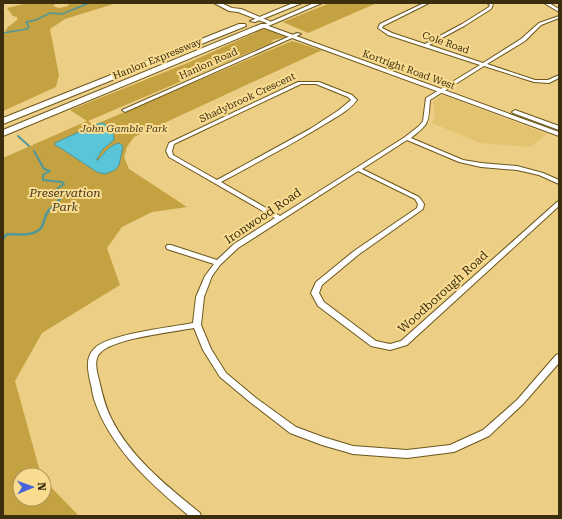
<svg xmlns="http://www.w3.org/2000/svg" width="562" height="519" font-family="'Roboto Serif',serif">
  <rect width="100%" height="100%" fill="#eccf85"/>
  <!-- built -->
  <path fill="#e3c370" d="M 442,95 L 547,134 L 530,147 L 480,143 L 432,123 L 435,116 L 433,102 Z"/>
  <!-- green -->
  <g fill="#c4a141">
    <path d="M 27,3 L 56,3 L 53,6 L 59,8 L 68,6 L 69,3 L 117,3 L 65,19 L 50,29 L 59,75 L 56,87 L 3,111 L 3,35 L 6,33 L 5,31 L 8,27 L 17,20 L 17,17 L 13,16 L 7,8 Z"/>
    <path d="M 330,3 L 377,3 L 308,33 L 283,22 Z"/>
    <path d="M 266,29 L 286,35 L 286,37 L 273,40 L 271,43 L 88,121 L 94,125 L 292,41 L 324,51 L 320,51 L 134,137 L 127,147 L 124,157 L 129,169 L 187,207 L 152,212 L 122,227 L 107,248 L 120,285 L 42,333 L 15,381 L 41,475 L 20,475 L 20,499 L 44,499 L 44,480 L 79,516 L 3,516 L 3,158 L 87,121 L 70,110 L 190,62 L 261,30 Z"/>
  </g>
  <!-- water -->
  <path fill="#5ac5d6" stroke="#50989a" d="M 102,123 C 110,126 114,132 114,140 L 103,149 L 96,160 L 98,160 C 105,152 109,146 119,143 L 123,146 L 119,165 L 115,170 L 105,174 L 97,172 L 62,149 L 55,145 L 55,143 L 94,125 Z"/>
  <g fill="none" stroke-linecap="round" stroke-linejoin="round">
    <!-- stream-far2 -->
    <path stroke="#50989a" stroke-width="1.5" d="M 3,33 L 27,29 L 29,27 L 26,22 L 36,20 L 50,13 L 62,14 L 89,3"/>
    <!-- stream-far1 -->
    <g stroke="#50989a" stroke-width="2">
      <path d="M 18,136 L 29,146"/>
      <path d="M 34,151 L 44,169 L 50,171 L 43,175 L 43,180 L 62,182 L 64,184 L 57,189 L 61,197 L 59,200"/>
    </g>
    <!-- stream -->
    <path stroke="#50989a" stroke-width="2.5" d="M 3,239 L 7,234 C 17,234 34,237 41,228 C 44,224 44,218 47,213 C 50,208 56,205 60,199"/>
    <!-- minor casing -->
    <g stroke="#6b561d" stroke-width="2">
      <g id="minor">
        <path d="M 424,3 L 429,3 L 383,26 L 382,28 L 392,33 L 425,44 L 462,24 L 489,7 L 490,5 L 487,3 L 493,4 L 491,9 L 464,26 L 429,45 L 483,63 L 521,39 L 539,23 L 559,16 L 559,18 L 541,25 L 525,41 L 487,64 L 535,80 L 548,80 L 559,75 L 559,78 L 549,83 L 534,82 L 484,66 L 430,100 C 428,123 430,123 411,138 L 463,160 L 481,163 L 517,166 L 543,173 L 559,180 L 559,184 L 539,175 L 517,170 L 481,167 L 459,162 L 407,140 L 362,169 L 419,197 L 424,204 L 423,209 L 358,255 L 322,285 L 319,293 L 324,302 L 376,341 L 390,344 L 401,341 L 557,202 L 559,201 L 559,206 L 407,345 L 390,350 L 371,346 L 318,306 L 311,293 L 316,282 L 354,251 L 417,208 L 418,204 L 415,199 L 358,171 L 238,248 L 220,265 L 212,276 L 204,297 L 201,325 L 211,349 L 226,373 L 256,398 L 296,427 L 323,437 L 353,446 L 407,450 L 450,445 L 483,430 L 517,400 L 556,355 L 559,354 L 559,363 L 523,404 L 489,436 L 454,452 L 407,458 L 353,454 L 322,445 L 290,433 L 250,402 L 220,377 L 203,350 L 194,328 C 173,332 116,338 101,352 C 93,359 97,372 99,380 C 102,393 105,406 111,418 C 130,457 167,486 200,513 L 201,516 L 189,516 C 150,483 110,448 94,399 C 92,393 92,387 90,381 C 88,370 85,358 94,349 C 106,334 173,327 193,323 L 196,297 L 205,276 L 214,264 L 167,249 L 166,247 L 167,245 L 171,245 L 217,260 L 234,244 L 275,218 L 169,157 L 166,151 L 169,143 L 298,82 L 319,82 L 352,95 L 357,100 C 349,111 336,117 325,124 C 291,145 256,163 221,182 L 280,216 L 405,137 L 419,126 L 423,121 L 426,98 L 480,65 L 388,35 L 378,28 L 380,24 ZM 301,84 L 316,84 L 348,97 L 351,100 L 339,110 L 310,129 L 217,180 L 173,155 L 172,151 L 174,144 Z"/>
        <path d="M 544,3 L 549,3 L 559,9 L 559,12 Z"/>
        <path d="M 297,33 L 301,34 L 127,111 L 125,112 L 122,110 Z"/>
      </g>
    </g>
    <!-- tertiary casing -->
    <g stroke="#6b561d" stroke-width="2">
      <g id="tertiary">
        <path d="M 262,25 L 266,25 L 559,132 L 559,136 L 262,27 Z"/>
        <path d="M 515,110 L 559,126 L 559,130 L 513,113 L 512,112 Z"/>
      </g>
    </g>
    <!-- secondary casing -->
    <g stroke="#6b561d" stroke-width="2">
      <path id="secondary" d="M 214,3 L 221,3 L 232,8 L 241,9 L 274,23 L 269,24 L 238,12 L 229,11 Z"/>
    </g>
    <!-- trunk casing -->
    <g stroke="#6b561d" stroke-width="2">
      <g id="trunk">
        <path d="M 293,3 L 302,3 L 255,22 L 250,21 Z"/>
        <path d="M 314,3 L 322,3 L 266,27 L 261,26 Z"/>
      </g>
    </g>
    <!-- motorway casing -->
    <g stroke="#6b561d" stroke-width="2">
      <g id="motorway">
        <path d="M 239,24 L 245,24 L 246,26 L 3,124 L 3,118 Z"/>
        <path d="M 261,24 L 267,24 L 268,26 L 3,136 L 3,130 Z"/>
      </g>
    </g>
    <!-- minor -->
    <use href="#minor" fill="#fff" fill-rule="evenodd"/>
    <!-- tertiary -->
    <use href="#tertiary" fill="#fff" fill-rule="evenodd"/>
    <!-- secondary -->
    <use href="#secondary" fill="#fff" fill-rule="evenodd"/>
    <!-- trunk -->
    <use href="#trunk" fill="#fff" fill-rule="evenodd"/>
    <!-- motorway -->
    <use href="#motorway" fill="#fff" fill-rule="evenodd"/>
  </g>
  <g text-anchor="middle" stroke-width="4" stroke-linejoin="round" paint-order="stroke">
    <!-- far-street labels -->
    <g font-size="10" fill="#3a2e0f" stroke="#fadc91">
      <text transform="translate(446 42) rotate(19)" y="4">Cole Road</text>
      <text transform="translate(157 58) rotate(-22)" y="4">Hanlon Expressway</text>
      <text transform="translate(208 63) rotate(-24)" y="4">Hanlon Road</text>
      <text transform="translate(409 69) rotate(20)" y="4">Kortright Road West</text>
      <text transform="translate(247 97) rotate(-25)" y="4">Shadybrook Crescent</text>
    </g>
    <!-- far-park labels -->
    <g font-size="10" font-style="italic" fill="#433922" stroke="#fadc91">
      <text x="124" y="132">John Gamble Park</text>
    </g>
    <!-- park labels -->
    <g font-size="12" font-style="italic" fill="#433922" stroke="#fadc91">
      <text x="65" y="197">Preservation<tspan x="65" dy="14">Park</tspan></text>
    </g>
    <!-- street labels -->
    <g font-size="12" fill="#3a2e0f" stroke="#fadc91">
      <text transform="translate(263 216) rotate(-34)" y="4">Ironwood Road</text>
      <text transform="translate(443 292) rotate(-42)" y="4">Woodborough Road</text>
    </g>
  </g>
  <!-- border -->
  <rect width="562" height="519" fill="none" stroke="#3a2e0f" stroke-width="8"/>
  <!-- north arrow -->
  <g transform="translate(32 487) rotate(88)"><circle r="19" fill="#fadc91" stroke="#ad965d"/>
  <path d="M0-3L7 15L0 10L-7 15Z" fill="#4664d7"/>
  <text y="-6" font-size="11" font-weight="bold" text-anchor="middle" fill="#3a2e0f">N</text>
  </g>
</svg>
